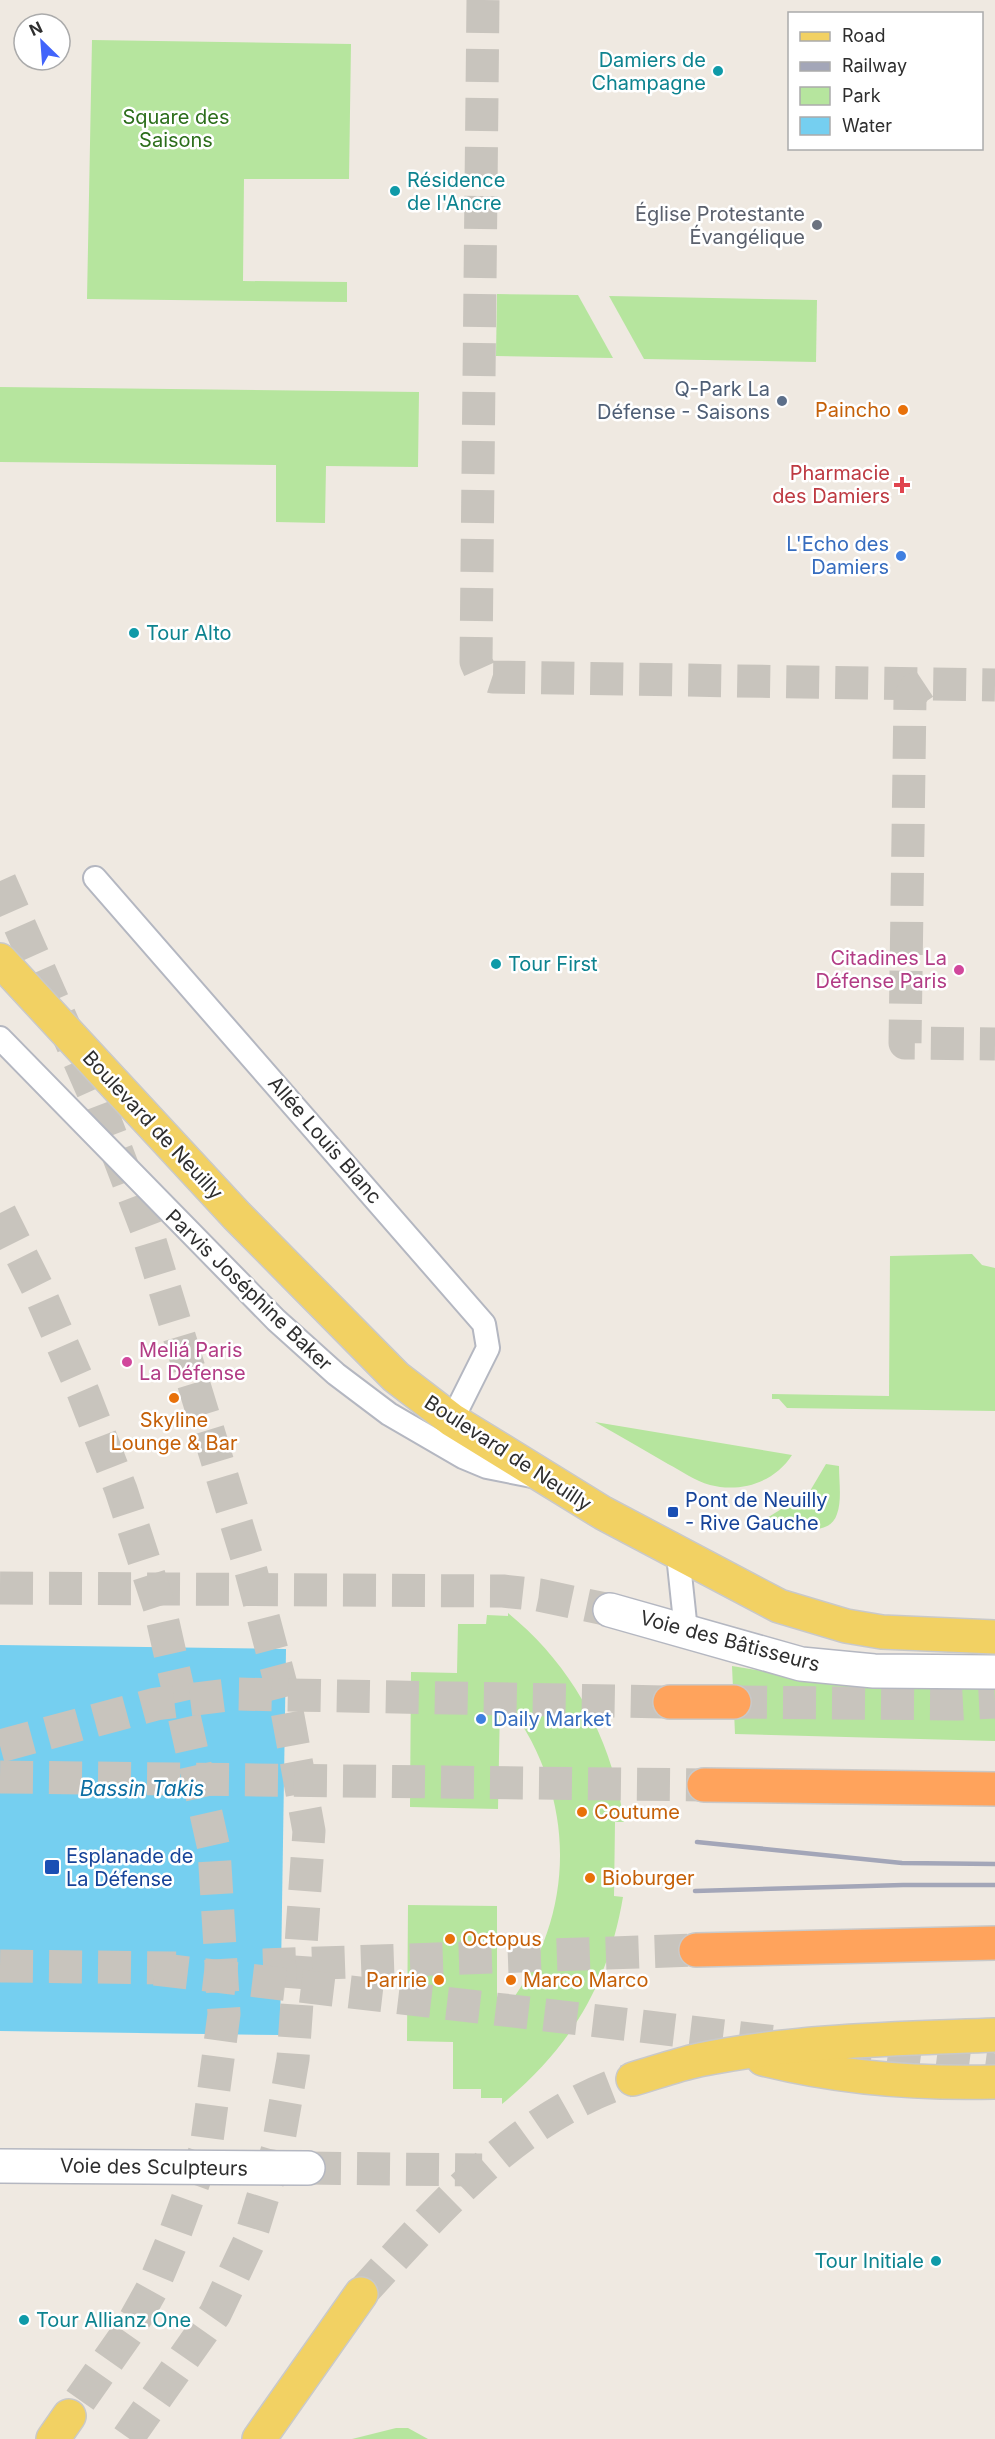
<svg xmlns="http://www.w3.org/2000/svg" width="995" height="2439" font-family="Inter,sans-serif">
  <rect width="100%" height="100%" fill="#efe9e1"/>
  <!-- green -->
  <g fill="#b6e59e">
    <path d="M 92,40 L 351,44 L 349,179 L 244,179 L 243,281 L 347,282 L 347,302 L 87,299 Z"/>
    <path d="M 497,294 L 578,295 L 613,358 L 496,356 Z"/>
    <path d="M 609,296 L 817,300 L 816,362 L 644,359 Z"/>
    <path d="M 0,387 L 419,392 L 418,467 L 326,466 L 325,523 L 276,522 L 276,465 L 0,462 Z"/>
    <path d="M 972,1254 L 982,1265 L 995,1268 L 995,1411 L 787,1408 L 779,1399 L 772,1399 L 772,1394 L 889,1396 L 890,1256 Z"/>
    <path d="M 595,1422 L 792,1455 C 775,1482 741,1493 710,1485 C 695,1481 682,1471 668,1464 C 644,1450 620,1436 595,1422 Z"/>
    <path d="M 826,1464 L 839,1466 C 839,1481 842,1500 837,1514 C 829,1540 786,1527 768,1521 L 767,1518 L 810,1491 Z"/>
    <path d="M 508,1613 C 573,1666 612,1739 624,1822 L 615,1822 L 614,1896 L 623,1897 C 608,1985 571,2047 502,2104 L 502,2098 L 481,2098 L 481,2089 L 453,2089 L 453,2042 L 407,2041 L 408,1905 L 497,1906 L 497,2011 L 504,2011 C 577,1919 579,1799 508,1704 L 500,1705 L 498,1809 L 410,1807 L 411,1672 L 457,1673 L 458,1624 L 486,1624 L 487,1615 L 508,1616 Z"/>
    <path d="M 732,1666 L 786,1675 L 995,1682 L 995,1741 L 735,1734 Z"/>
    <path d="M 396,2428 L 408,2428 L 428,2439 L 352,2439 Z"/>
  </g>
  <!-- water -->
  <path fill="#75cff0" d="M 0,1645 L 286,1649 L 280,2035 L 0,2031 Z"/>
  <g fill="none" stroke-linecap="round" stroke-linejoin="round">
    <!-- minor-tunnel -->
    <g stroke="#c8c4bd" stroke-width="33" stroke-dasharray="33 16" stroke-linecap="butt">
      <path d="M 483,0 L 476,662 L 481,673 L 493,677 L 995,685"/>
      <path d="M 924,683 L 915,689 L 910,698 L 905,1043 L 995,1044"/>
      <path d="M 0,1588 L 503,1591 L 539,1595 L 610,1610"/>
      <path d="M 308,2168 L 482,2170"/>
    </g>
    <!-- secondary-tunnel -->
    <path stroke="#c8c4bd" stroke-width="33" stroke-dasharray="33 16" stroke-linecap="butt" d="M 0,881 L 99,1105 L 146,1228 L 251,1571 L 285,1700 L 309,1831 L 293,2059 L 277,2151 L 249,2242 L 215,2314 L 127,2439"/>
    <!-- primary-tunnel -->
    <g stroke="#c8c4bd" stroke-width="33" stroke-dasharray="33 16" stroke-linecap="butt">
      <path d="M 0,1213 L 37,1287 L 83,1392 L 121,1490 L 160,1609 L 214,1849 L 224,2014 L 206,2148 L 173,2239 L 153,2287 L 128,2332 L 69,2416"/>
      <path d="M 361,2294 C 438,2210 519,2114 633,2079"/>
    </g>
    <!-- motorway-tunnel -->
    <g stroke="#c8c4bd" stroke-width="33" stroke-dasharray="33 16" stroke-linecap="butt">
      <path d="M 734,1702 L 957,1704 L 995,1702"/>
      <path d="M 0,1746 L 156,1704 L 235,1694 L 670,1702"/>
      <path d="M 0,1777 L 704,1785"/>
      <path d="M 263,1965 L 696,1950"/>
      <path d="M 0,1966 L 176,1968"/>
      <path d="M 155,1969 L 776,2042"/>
      <path d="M 839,2050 L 995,2070"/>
    </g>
    <!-- service casing -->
    <g stroke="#b4b7c1" stroke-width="26">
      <g id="service">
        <path d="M 95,878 L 484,1324 L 488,1348 L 452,1420"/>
        <path d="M 0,1038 L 276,1320 L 336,1374 L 389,1414 L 463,1457 L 487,1467 L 532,1476"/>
        <path d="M 678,1555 L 686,1631"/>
      </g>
    </g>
    <!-- minor casing -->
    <g stroke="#b4b7c1" stroke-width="36">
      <g id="minor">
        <path d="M 610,1610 L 801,1664 L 874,1671 L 995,1672"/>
        <path d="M 0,2166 L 308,2168"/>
      </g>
    </g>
    <!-- primary casing -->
    <g stroke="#c9c9c9" stroke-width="36">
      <g id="primary">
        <path d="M 0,960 L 237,1216 L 396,1377 L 452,1420 L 603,1513 L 779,1606 L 846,1626 L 882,1632 L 995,1637"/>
        <path d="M 763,2059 C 839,2078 917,2084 995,2082"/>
        <path d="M 633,2079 C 654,2073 676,2065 699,2060 C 796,2040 896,2039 995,2035"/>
        <path d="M 53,2439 L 69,2416"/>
        <path d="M 259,2439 L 361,2294"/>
      </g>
    </g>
    <!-- motorway casing -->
    <g stroke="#c9c9c9" stroke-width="36">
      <g id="motorway">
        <path d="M 670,1702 L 734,1702"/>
        <path d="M 704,1785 L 995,1789"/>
        <path d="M 696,1950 L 995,1943"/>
      </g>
    </g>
    <!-- service -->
    <use href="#service" stroke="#fff" stroke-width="22"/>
    <!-- minor -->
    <use href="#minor" stroke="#fff" stroke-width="33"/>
    <!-- primary -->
    <use href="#primary" stroke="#f2d163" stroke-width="33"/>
    <!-- motorway -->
    <use href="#motorway" stroke="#ffa35c" stroke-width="33"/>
    <!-- rail -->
    <g stroke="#a3a6b8" stroke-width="4.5">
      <path d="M 697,1842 L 902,1863 L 995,1864"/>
      <path d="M 695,1891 L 903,1885 L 995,1885"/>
    </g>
  </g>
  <!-- markers -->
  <g fill="#0f9aa8" stroke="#fff" stroke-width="2">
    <circle cx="718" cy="71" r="6"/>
    <circle cx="395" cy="191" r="6"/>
    <circle cx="134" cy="633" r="6"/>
    <circle cx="496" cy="964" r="6"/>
    <circle cx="936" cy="2261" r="6"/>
    <circle cx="24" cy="2320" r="6"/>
  </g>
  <circle fill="#6b7280" stroke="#fff" stroke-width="2" cx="817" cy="225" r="6"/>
  <circle fill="#5c6f8a" stroke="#fff" stroke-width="2" cx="782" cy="401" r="6"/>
  <g fill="#e8710a" stroke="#fff" stroke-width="2">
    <circle cx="903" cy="410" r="6"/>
    <circle cx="174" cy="1398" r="6"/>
    <circle cx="582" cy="1812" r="6"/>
    <circle cx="590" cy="1878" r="6"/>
    <circle cx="450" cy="1939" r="6"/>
    <circle cx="439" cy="1980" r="6"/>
    <circle cx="511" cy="1980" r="6"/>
  </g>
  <path fill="#e0444e" stroke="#fff" stroke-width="2" d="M899 476h6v6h6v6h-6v6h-6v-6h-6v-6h6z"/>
  <g fill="#3f7fe0" stroke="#fff" stroke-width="2">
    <circle cx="901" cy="556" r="6"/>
    <circle cx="481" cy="1719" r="6"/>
  </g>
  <g fill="#d1479c" stroke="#fff" stroke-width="2">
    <circle cx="959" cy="970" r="6"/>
    <circle cx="127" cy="1362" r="6"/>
  </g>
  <g fill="#1a4fb4" stroke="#fff" stroke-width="2">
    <rect x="667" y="1506" width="12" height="12" rx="3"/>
    <rect x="44" y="1859" width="16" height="16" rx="3"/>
  </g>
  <g text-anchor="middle" stroke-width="5" stroke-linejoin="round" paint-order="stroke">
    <!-- culture labels -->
    <g font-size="20" fill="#0d838f" stroke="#fff" text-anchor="start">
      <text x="706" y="67" text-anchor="end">Damiers de<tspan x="706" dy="23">Champagne</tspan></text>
      <text x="407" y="187">Résidence<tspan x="407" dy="23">de l'Ancre</tspan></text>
      <text x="146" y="640">Tour Alto</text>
      <text x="508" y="971">Tour First</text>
      <text x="924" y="2268" text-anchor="end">Tour Initiale</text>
      <text x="36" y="2327">Tour Allianz One</text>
    </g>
    <!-- park labels -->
    <g font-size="20" fill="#2c6e1b" stroke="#fff">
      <text x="176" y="124">Square des<tspan x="176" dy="23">Saisons</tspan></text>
    </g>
    <!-- worship labels -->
    <g font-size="20" fill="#5b616d" stroke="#fff" text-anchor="end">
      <text x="805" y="221">Église Protestante<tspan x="805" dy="23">Évangélique</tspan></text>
    </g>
    <!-- service labels -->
    <g font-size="20" fill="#4e5e75" stroke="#fff" text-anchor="end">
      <text x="770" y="396">Q-Park La<tspan x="770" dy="23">Défense - Saisons</tspan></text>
    </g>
    <!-- food labels -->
    <g font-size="20" fill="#c56008" stroke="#fff" text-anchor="start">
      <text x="891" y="417" text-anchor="end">Paincho</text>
      <text x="174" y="1427" text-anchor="middle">Skyline<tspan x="174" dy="23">Lounge &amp; Bar</tspan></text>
      <text x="594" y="1819">Coutume</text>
      <text x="602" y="1885">Bioburger</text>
      <text x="462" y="1946">Octopus</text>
      <text x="427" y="1987" text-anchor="end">Paririe</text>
      <text x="523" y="1987">Marco Marco</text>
    </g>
    <!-- health labels -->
    <g font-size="20" fill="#be3a42" stroke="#fff" text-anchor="end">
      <text x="890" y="480">Pharmacie<tspan x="890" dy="23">des Damiers</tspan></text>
    </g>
    <!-- shop labels -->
    <g font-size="20" fill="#366cbe" stroke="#fff" text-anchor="end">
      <text x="889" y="551">L'Echo des<tspan x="889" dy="23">Damiers</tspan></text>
      <text x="493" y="1726" text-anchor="start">Daily Market</text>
    </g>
    <!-- hotel labels -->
    <g font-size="20" fill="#b23c85" stroke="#fff" text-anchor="end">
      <text x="947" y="965">Citadines La<tspan x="947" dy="23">Défense Paris</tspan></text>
      <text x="139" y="1357" text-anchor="start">Meliá Paris<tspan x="139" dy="23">La Défense</tspan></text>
    </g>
    <!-- street labels -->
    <g font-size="20" fill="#2e2e2e" stroke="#fff">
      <text transform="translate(153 1125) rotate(47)" y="7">Boulevard de Neuilly</text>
      <text transform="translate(325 1140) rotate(49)" y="7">Allée Louis Blanc</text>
      <text transform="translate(249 1290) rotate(44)" y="7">Parvis Joséphine Baker</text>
      <text transform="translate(508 1453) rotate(33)" y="7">Boulevard de Neuilly</text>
      <text transform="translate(730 1641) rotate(15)" y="7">Voie des Bâtisseurs</text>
      <text transform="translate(154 2167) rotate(1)" y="7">Voie des Sculpteurs</text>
    </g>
    <!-- transit labels -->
    <g font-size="20" fill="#164399" stroke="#fff" text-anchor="start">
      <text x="685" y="1507">Pont de Neuilly<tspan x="685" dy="23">- Rive Gauche</tspan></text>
      <text x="66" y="1863">Esplanade de<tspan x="66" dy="23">La Défense</tspan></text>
    </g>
    <!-- water labels -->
    <g font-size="21" font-style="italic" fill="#0d6fa3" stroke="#fff">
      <text x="142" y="1796">Bassin Takis</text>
    </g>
  </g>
  <!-- legend -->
  <rect x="788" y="12" width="195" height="138" fill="#ffffff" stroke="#ababab" stroke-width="1.5"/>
  <rect x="800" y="32" width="30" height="9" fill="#f2d163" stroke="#ababab" stroke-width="1.5"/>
  <text x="842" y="42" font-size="18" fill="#2e2e2e">Road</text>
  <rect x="800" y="62" width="30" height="9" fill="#a3a6b8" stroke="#ababab" stroke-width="1.5"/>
  <text x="842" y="72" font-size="18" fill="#2e2e2e">Railway</text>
  <rect x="800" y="87" width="30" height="18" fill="#b6e59e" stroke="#ababab" stroke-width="1.5"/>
  <text x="842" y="102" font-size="18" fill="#2e2e2e">Park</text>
  <rect x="800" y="117" width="30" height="18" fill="#75cff0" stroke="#ababab" stroke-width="1.5"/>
  <text x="842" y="132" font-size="18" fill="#2e2e2e">Water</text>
  <!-- north arrow -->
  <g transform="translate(42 42) rotate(335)"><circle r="28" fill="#ffffff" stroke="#ababab" stroke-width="1.5"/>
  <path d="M0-4.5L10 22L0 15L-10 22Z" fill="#4264fb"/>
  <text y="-9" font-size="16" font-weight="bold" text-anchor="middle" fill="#2e2e2e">N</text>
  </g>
</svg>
